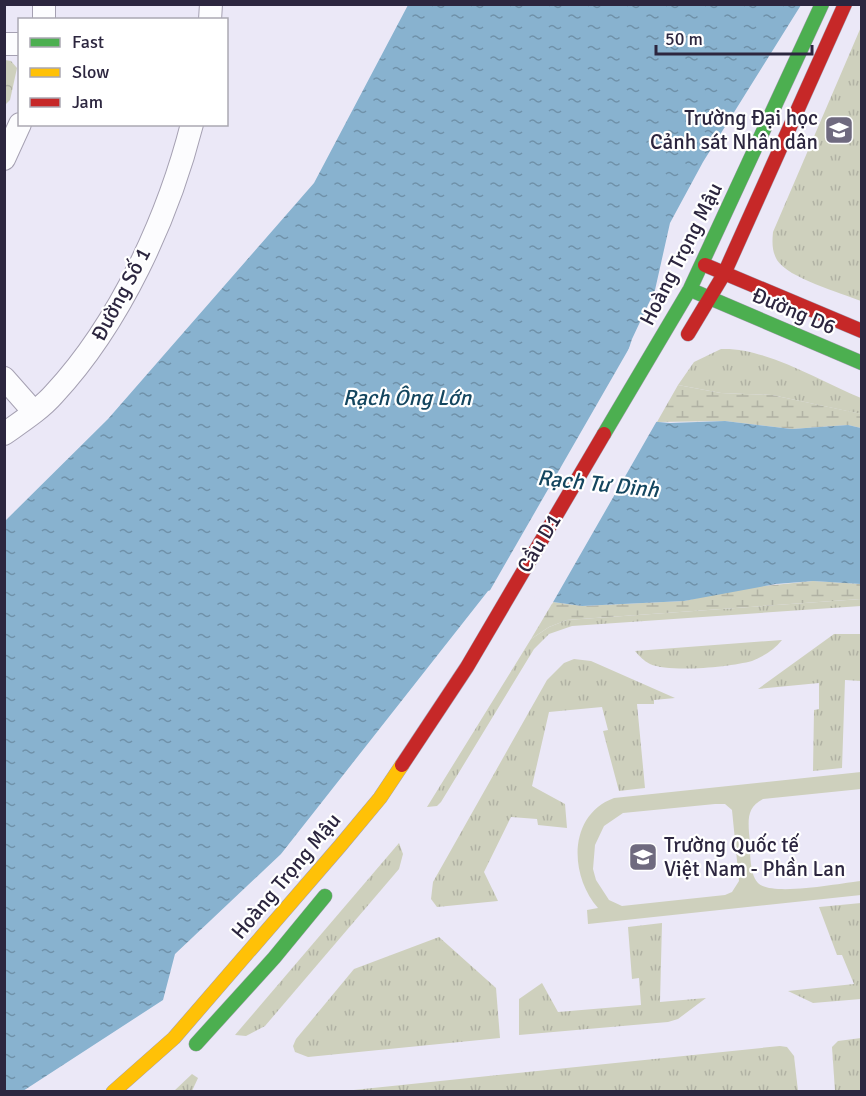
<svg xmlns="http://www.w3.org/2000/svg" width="866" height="1096" font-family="Signika,sans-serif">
  <defs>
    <pattern id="grass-tufts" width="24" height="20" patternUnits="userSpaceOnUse" patternTransform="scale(1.5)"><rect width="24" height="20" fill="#ced0bd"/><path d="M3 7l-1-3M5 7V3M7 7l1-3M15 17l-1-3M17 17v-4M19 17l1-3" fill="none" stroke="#b1b2a4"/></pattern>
    <pattern id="wetland-marsh" width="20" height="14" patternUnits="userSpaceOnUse" patternTransform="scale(1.5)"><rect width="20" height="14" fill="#ced0bd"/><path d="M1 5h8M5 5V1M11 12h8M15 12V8" fill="none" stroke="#b1b2a4"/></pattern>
    <pattern id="park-crowns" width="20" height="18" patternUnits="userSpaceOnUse" patternTransform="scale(1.5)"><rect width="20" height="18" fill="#ced0bd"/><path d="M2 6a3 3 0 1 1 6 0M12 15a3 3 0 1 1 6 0" fill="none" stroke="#b1b2a4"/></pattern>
    <pattern id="water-ripples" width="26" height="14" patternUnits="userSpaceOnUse" patternTransform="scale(1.5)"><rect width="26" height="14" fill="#88b2cf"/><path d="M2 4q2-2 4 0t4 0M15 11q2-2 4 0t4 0" fill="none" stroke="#6f91a9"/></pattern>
  </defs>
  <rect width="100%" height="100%" fill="#ebe8f7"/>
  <!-- grass -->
  <g fill="url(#grass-tufts)">
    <path d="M 861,27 L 862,301 L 861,301 C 841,293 788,278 777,260 C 772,251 772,243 773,232 Z"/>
    <path d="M 721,349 C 765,347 820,381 861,398 L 861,414 L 772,395 L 721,393 L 678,385 L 694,362 Z"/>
    <path d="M 861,599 L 861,606 L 572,626 L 549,634 L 534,649 L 441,802 L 437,806 L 427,807 L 531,639 L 549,627 L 567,620 Z"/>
    <path d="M 834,634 L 861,634 L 861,681 L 845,680 L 842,768 L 813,771 L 814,710 L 819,709 L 819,683 L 758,689 Z"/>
    <path d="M 782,640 C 774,650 764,656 752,661 C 730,667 670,673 650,664 C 644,661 639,656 635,651 Z"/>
    <path d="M 574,659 L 591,661 L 675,698 L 654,700 L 654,704 L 637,704 L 645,788 L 619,791 L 603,731 L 608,730 L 602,707 L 549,712 L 532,786 L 565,804 L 567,828 L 538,825 L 537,819 L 511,817 L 484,872 L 498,901 L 437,907 L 431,899 L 433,882 L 547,680 L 564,663 Z"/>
    <path d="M 399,843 L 403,854 L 399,869 L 265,1026 L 246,1036 L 235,1035 Z"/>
    <path d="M 861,903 L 861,999 L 813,1003 L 788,991 L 854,984 L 842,955 L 837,955 L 819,907 Z"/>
    <path d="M 662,923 L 660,1002 L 706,998 L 678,1019 L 668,1022 L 519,1035 L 519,999 L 542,983 L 558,1012 L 641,1005 L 639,978 L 632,979 L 628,927 Z"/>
    <path d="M 439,937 L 496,988 L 500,1038 L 308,1057 L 295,1052 L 293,1046 L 296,1039 L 354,969 Z"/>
    <path d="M 861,1038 L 861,1091 L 835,1091 L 832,1047 L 838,1041 Z"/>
    <path d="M 780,1046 L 787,1047 L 794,1056 L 798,1091 L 344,1091 Z"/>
    <path d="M 192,1074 L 198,1078 L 192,1091 L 174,1091 Z"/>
  </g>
  <!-- wetland -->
  <g fill="url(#wetland-marsh)">
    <path d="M 678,385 L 721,393 L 772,395 L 862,414 L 861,428 L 848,425 L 792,429 L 725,421 L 657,422 Z"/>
    <path d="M 813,581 L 861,584 L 861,599 L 567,620 L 549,627 L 531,639 L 553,602 L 582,606 L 684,601 L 736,589 Z"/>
  </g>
  <!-- park -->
  <path fill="url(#park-crowns)" d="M 5,60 L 11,61 L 17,68 L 10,100 L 5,105 Z"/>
  <!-- pitch -->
  <path fill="#ced0bd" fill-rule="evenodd" d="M 861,772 L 861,789 L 763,799 C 748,807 748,817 749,833 C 751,847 748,872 758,883 C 771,897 841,883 861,881 L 861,895 L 588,924 L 587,910 L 598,908 C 569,875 568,815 614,798 ZM 715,804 L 725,804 L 732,810 L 739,881 L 732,892 L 725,895 L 622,906 L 609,900 L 596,880 L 593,869 L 595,845 L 604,826 L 623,813 Z"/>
  <!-- water -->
  <path fill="url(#water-ripples)" d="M 408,5 L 801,5 L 703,162 L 670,223 L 655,290 L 632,339 L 620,376 L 624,419 L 670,423 L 725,421 L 792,429 L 848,425 L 861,428 L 861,584 L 813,581 L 776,584 L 684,601 L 582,606 L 553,602 L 512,584 L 488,591 L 281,854 L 175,954 L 163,1000 L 23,1091 L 5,1092 L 5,521 L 108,419 L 314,183 Z"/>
  <!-- pier -->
  <path fill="#ebe8f7" d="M 635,338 L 623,377 L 626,417 L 658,419 L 552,604 L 512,588 L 490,594 L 481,606 Z"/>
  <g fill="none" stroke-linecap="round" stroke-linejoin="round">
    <!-- street casing -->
    <g stroke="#a5a0b2" stroke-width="24">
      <g id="street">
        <path d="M 44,4 L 44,20"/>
        <path d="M 210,20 L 211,4"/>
        <path d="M 4,44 L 20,44"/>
        <path d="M 4,159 L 20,124"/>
        <path d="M 4,378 L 34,412"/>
        <path d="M 4,434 C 21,422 40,410 54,394 C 120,323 168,218 192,124"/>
      </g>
    </g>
    <!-- fast casing -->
    <g stroke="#a5a0b2" stroke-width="15">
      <g id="fast">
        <path d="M 691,290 L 862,363"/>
        <path d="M 604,434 L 690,289 L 822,4"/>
        <path d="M 196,1044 L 274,958 L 325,896"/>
      </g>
    </g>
    <!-- slow casing -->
    <g stroke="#a5a0b2" stroke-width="15">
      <path id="slow" d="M 113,1092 L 174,1038 L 340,846 L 380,798 L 402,765"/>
    </g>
    <!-- jam casing -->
    <g stroke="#a5a0b2" stroke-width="15">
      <g id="jam">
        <path d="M 705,265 L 862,331"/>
        <path d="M 688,334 L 724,274 L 845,4"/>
        <path d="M 402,765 L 467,667 L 604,434"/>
      </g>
    </g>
    <!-- street -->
    <use href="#street" stroke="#fcfcfe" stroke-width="22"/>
    <!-- fast -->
    <use href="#fast" stroke="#4caf50" stroke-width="14"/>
    <!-- slow -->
    <use href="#slow" stroke="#ffc107" stroke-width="14"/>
    <!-- jam -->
    <use href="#jam" stroke="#c62828" stroke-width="14"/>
  </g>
  <!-- icons -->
  <defs>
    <g id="university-square" transform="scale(1.5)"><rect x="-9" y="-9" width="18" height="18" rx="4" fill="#6f6a7f" stroke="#fff"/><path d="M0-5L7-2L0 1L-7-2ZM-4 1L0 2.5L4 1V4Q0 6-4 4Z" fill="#fff"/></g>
    <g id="school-square" transform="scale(1.5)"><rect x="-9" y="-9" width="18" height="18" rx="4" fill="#6f6a7f" stroke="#fff"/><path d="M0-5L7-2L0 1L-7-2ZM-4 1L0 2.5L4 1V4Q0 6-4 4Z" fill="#fff"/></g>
  </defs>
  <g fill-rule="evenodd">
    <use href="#university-square" x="839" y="130"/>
    <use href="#school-square" x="643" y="857"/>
  </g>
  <g text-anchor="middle" stroke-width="4.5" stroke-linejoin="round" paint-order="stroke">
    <!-- poi labels -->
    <g font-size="21" fill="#2c263f" stroke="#fff" text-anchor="end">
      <text x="818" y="125">Trường Đại học<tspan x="818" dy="24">Cảnh sát Nhân dân</tspan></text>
      <text x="664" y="852" text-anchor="start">Trường Quốc tế<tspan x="664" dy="24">Việt Nam - Phần Lan</tspan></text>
    </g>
    <!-- street labels -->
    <g font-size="21" fill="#2c263f" stroke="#fff">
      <text transform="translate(681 254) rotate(-63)" y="7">Hoàng Trọng Mậu</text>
      <text transform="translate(121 294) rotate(-62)" y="7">Đường Số 1</text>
      <text transform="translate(794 311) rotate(23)" y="7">Đường D6</text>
      <text transform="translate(539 543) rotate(-59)" y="7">Cầu D1</text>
      <text transform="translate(286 876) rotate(-50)" y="7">Hoàng Trọng Mậu</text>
    </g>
    <!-- water labels -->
    <g font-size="22" font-style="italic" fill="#14465f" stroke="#fff">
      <text x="407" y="405">Rạch Ông Lớn</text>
      <text transform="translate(598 483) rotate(6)" y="8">Rạch Tư Dinh</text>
    </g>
  </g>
  <!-- border -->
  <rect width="866" height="1096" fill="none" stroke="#2c263f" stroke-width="12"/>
  <!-- legend -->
  <rect x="18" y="18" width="210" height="108" fill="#ffffff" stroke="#aba8b2" stroke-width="1.5"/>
  <rect x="30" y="38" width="30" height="9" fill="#4caf50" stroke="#aba8b2" stroke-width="1.5"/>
  <text x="72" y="48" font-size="18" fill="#2c263f">Fast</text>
  <rect x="30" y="68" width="30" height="9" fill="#ffc107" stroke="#aba8b2" stroke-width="1.5"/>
  <text x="72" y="78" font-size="18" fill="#2c263f">Slow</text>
  <rect x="30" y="98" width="30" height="9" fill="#c62828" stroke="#aba8b2" stroke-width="1.5"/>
  <text x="72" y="108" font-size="18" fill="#2c263f">Jam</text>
  <!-- scale -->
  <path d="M656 45v9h156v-9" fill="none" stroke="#2c263f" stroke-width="3"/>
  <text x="665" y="45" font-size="18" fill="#2c263f" stroke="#ffffff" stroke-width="4.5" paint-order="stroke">50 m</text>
</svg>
